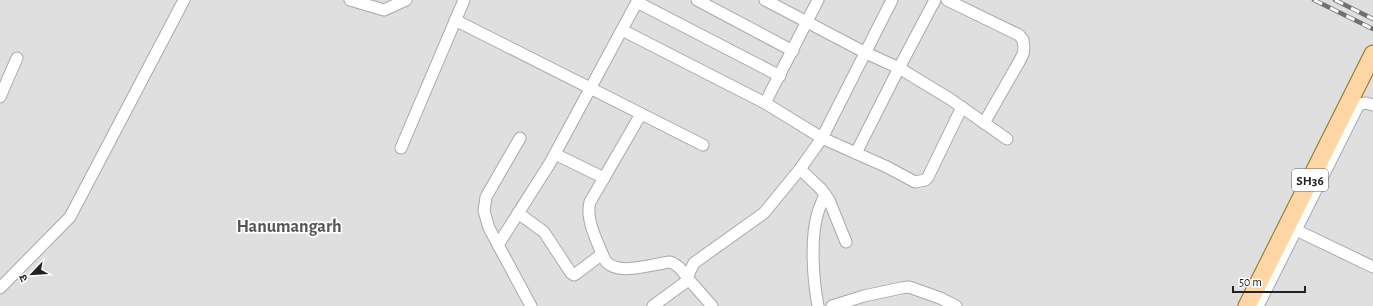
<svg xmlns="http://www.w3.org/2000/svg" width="1373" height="306" font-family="'Alegreya Sans','Noto Sans Devanagari',sans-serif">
  <rect width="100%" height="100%" fill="#f2efe9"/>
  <!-- residential -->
  <rect fill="#e0dfdf" x="0" y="0" width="1373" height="306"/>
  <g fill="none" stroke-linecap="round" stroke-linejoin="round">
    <!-- minor casing -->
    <g stroke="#a9a9a9" stroke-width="13">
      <g id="minor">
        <path d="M 350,0 L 384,10 L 406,0"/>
        <path d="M 697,0 L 793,51"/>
        <path d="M 765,0 L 866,53 L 899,68 L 950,99 L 1007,139"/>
        <path d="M 947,0 L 1019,35 L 1023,40 L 1024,48 L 1023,54 L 1019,62 L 984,123"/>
        <path d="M 637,2 L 780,76"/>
        <path d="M 455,20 L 703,145"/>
        <path d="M 622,30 L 765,103 L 822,138 L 887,167 L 915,182 L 925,180 L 928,177 L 962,107"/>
        <path d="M 0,97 L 17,58"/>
        <path d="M 765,103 L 818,0"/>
        <path d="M 641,114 L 590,202 C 585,219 598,244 605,260 C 616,277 653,264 670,262 C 678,264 683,272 688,278"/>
        <path d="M 520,138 L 486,197 L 484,211 L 489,228 L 531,306"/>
        <path d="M 401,148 L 464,0"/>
        <path d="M 856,153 L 899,68 L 935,0"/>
        <path d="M 555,154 L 604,178"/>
        <path d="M 800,169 L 821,189 L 829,200 L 846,242"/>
        <path d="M 518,213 L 544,232 L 571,273 L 574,275 L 577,273 L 602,254"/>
        <path d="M 1296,230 L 1373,267"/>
        <path d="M 498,245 L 550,163 L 638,0"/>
        <path d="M 687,281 L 690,271 L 694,263 L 764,213 L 800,169 L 822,138 L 892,0"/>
        <path d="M 0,288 L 70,217 L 184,0"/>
        <path d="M 653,306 L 687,281 L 691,282 L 712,306"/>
        <path d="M 818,306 C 813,279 810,238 818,212 C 820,206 823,200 825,194"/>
        <path d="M 832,306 L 864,296 L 901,288 L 909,287 L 940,298 L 956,306"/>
        <path d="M 1258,306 L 1357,108 L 1360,104 L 1366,103 L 1373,105"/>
      </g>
    </g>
    <!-- primary casing -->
    <g stroke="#a06b00" stroke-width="19">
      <path id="primary" d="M 1247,306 L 1373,54"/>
    </g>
    <!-- minor -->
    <use href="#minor" stroke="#fff" stroke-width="11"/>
    <!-- primary -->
    <use href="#primary" stroke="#fcd6a4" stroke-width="17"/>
    <!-- rail casing -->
    <g stroke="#707070" stroke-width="4.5">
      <g id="rail">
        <path d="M 1314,0 L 1373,29"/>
        <path d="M 1335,0 L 1373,19"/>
      </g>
    </g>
    <!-- rail -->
    <use href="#rail" stroke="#fff" stroke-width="3" stroke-dasharray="9" stroke-linecap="butt"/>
  </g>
  <g text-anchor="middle" stroke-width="3.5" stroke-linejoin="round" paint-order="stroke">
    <!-- shield labels -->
    <rect fill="#fff" stroke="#646464" stroke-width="1" x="1292" y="169" width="36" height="22" rx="3"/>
    <g font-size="13" font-weight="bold" fill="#222">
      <text x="1310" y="185">SH36</text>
    </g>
    <!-- district labels -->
    <g font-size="18" font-weight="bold" fill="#555" stroke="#fff">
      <text x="289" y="232">Hanumangarh</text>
    </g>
  </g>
  <!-- north arrow -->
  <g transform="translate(32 274) rotate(245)" stroke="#ffffff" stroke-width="3" paint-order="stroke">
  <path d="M0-3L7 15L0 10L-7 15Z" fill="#222222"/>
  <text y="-6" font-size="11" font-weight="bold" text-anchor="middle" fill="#222222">उ</text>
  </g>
  <!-- scale -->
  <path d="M1233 286v6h72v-6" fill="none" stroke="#222222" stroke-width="2"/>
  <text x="1239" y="286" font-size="12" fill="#222222" stroke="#ffffff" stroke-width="3" paint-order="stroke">50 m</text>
</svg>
